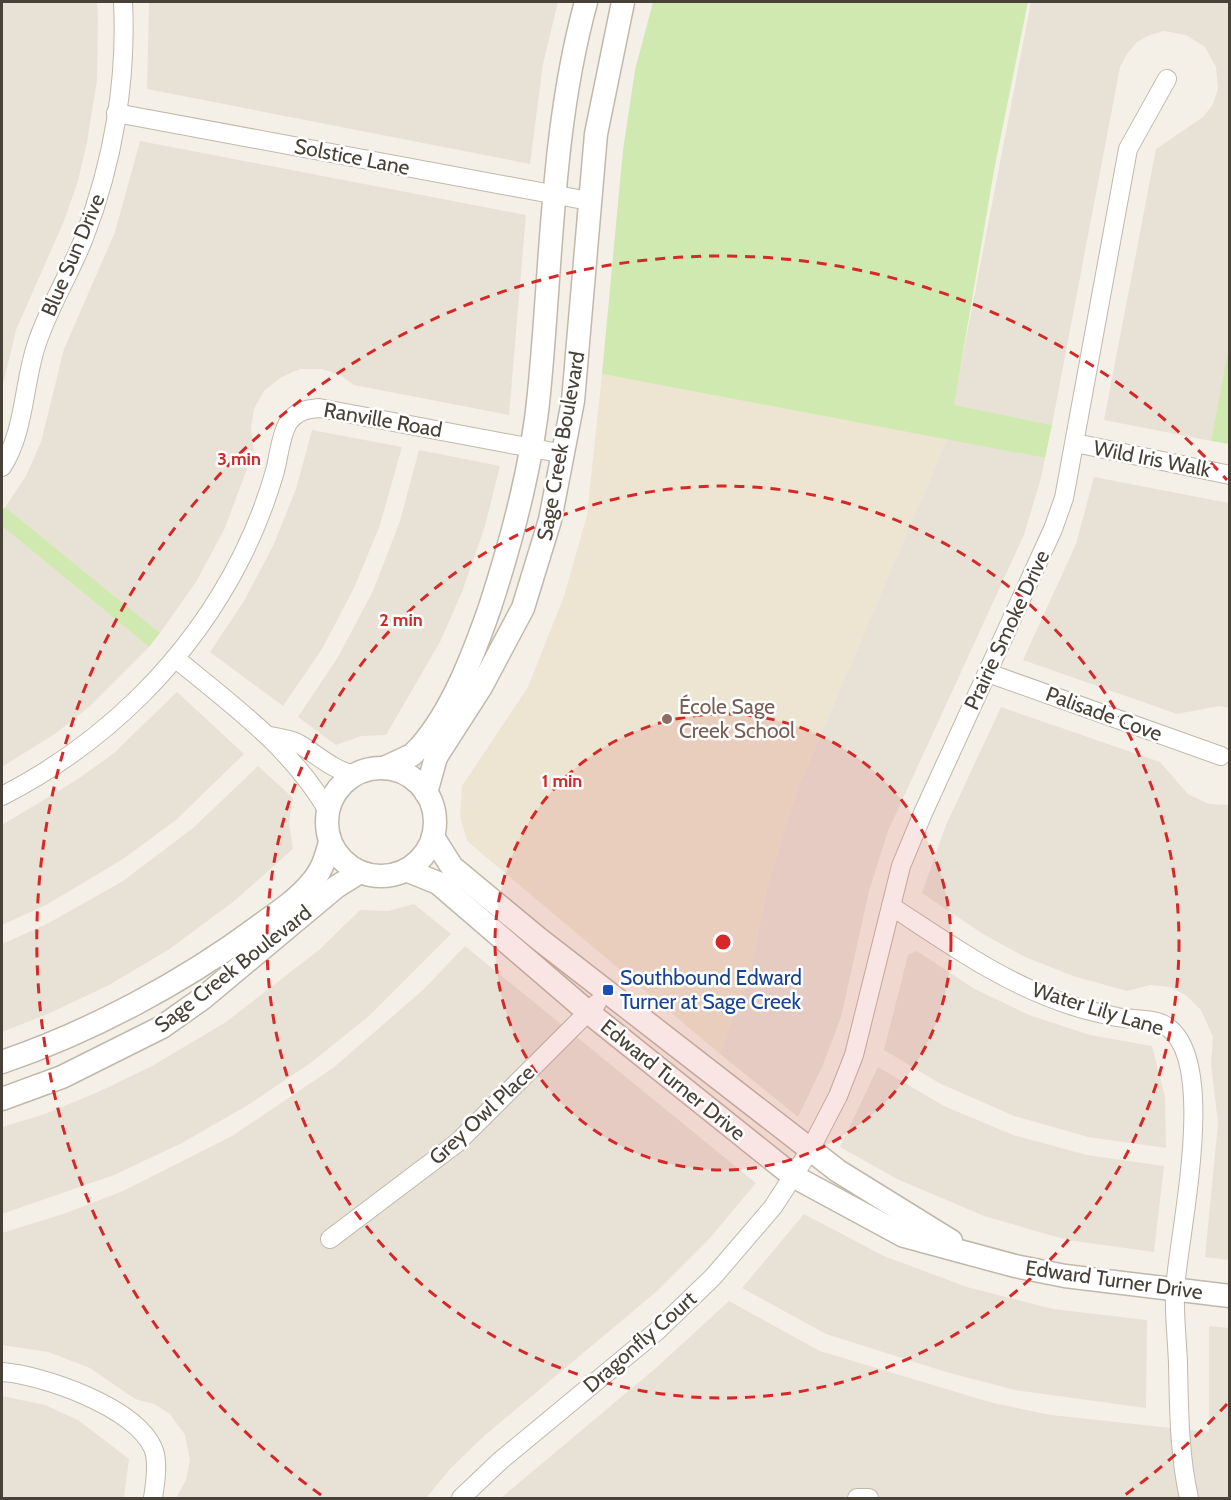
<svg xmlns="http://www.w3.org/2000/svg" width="1231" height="1500" font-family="Cabin,sans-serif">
  <rect width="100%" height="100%" fill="#f4f0e8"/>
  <!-- residential -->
  <g fill="#e8e2d6">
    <path d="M 2,2 L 97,2 L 98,17 L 97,80 L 87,142 L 78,181 L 64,221 L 16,330 L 2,389 Z"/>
    <path d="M 149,2 L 558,2 L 543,64 L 530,164 L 147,89 Z"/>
    <path d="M 1031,2 L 1229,2 L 1230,346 L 1211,441 L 1104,420 L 1156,149 L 1203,117 L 1213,104 L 1218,89 L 1216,67 L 1205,47 L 1186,35 L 1164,31 L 1150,35 L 1137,42 L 1127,54 L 1120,67 L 1052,425 L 953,406 Z"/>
    <path d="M 140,141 L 526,215 L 509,415 L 354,385 L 340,375 L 322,369 L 300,369 L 280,378 L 264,391 L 254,409 L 251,429 L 254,450 L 225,528 L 196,582 L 160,633 L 5,507 L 26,476 L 41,442 L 64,349 L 115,232 Z"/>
    <path d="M 312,430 L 402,447 L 380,525 L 354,588 L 322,649 L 283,706 L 210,652 L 244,601 L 273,546 L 296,489 Z"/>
    <path d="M 947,439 L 1045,458 L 1041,478 L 1024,535 L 888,831 L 869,891 L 841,1017 L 822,1067 L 798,1117 L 719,1053 L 749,976 L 769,879 L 796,792 Z"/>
    <path d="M 419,450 L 500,466 L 485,526 L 462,592 L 440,642 L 386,735 L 361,736 L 336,745 L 298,717 L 338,657 L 373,591 L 400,521 Z"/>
    <path d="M 1094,477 L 1229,503 L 1229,708 L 1219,706 L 1177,714 L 1023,660 L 1076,544 Z"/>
    <path d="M 2,526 L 149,647 L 89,707 L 56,733 L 2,767 Z"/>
    <path d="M 177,692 L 244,754 L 176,820 L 123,859 L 46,905 L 2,925 L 2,825 L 78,779 L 114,753 Z"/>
    <path d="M 1001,707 L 1160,762 L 1188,794 L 1209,804 L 1229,805 L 1229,1260 L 1205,1257 L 1218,1123 L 1211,1064 L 1213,1037 L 1201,1010 L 1187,996 L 1170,987 L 1150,985 L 1127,991 L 1073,976 L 1025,957 L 983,934 L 922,893 L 946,825 Z"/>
    <path d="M 258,766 L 293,798 L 289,823 L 293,849 L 233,902 L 168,950 L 109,985 L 48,1014 L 2,1032 L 2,944 L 47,924 L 123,881 L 193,828 Z"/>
    <path d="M 414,904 L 451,934 L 370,1015 L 312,1062 L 248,1105 L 182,1143 L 114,1175 L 2,1214 L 2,1127 L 45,1114 L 98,1092 L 152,1066 L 226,1022 L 319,950 L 360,910 L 388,911 Z"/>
    <path d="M 465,946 L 756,1183 L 710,1238 L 656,1292 L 483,1437 L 451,1468 L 426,1498 L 176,1498 L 186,1480 L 190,1460 L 185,1435 L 170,1414 L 154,1404 L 135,1399 L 90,1368 L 48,1352 L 2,1345 L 2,1233 L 66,1213 L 123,1191 L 232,1136 L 333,1068 L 423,990 Z"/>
    <path d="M 917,951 L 973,988 L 1029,1015 L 1090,1035 L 1152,1046 L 1165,1097 L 1166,1148 L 1088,1137 L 1014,1116 L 939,1083 L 884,1050 L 908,955 Z"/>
    <path d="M 878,1067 L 944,1106 L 1013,1135 L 1087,1155 L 1164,1166 L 1154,1252 L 1067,1240 L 984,1216 L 897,1179 L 840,1147 Z"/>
    <path d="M 804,1214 L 884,1256 L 967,1287 L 1053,1309 L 1147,1320 L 1146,1408 L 1015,1390 L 946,1372 L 826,1334 L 742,1288 Z"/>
    <path d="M 729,1301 L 820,1351 L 993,1403 L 1051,1415 L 1209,1432 L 1209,1326 L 1229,1328 L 1229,1498 L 501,1498 L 657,1367 Z"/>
    <path d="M 2,1396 L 45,1405 L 78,1420 L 129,1459 L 124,1498 L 2,1498 Z"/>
  </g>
  <!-- education -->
  <path fill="#ede5d2" d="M 602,374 L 947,439 L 796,792 L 769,879 L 749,976 L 719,1053 L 467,841 L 460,816 L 462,786 L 528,687 L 564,596 L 587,515 Z"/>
  <!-- green -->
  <g fill="#d0e9b1">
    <path d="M 653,2 L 1028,2 L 995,165 L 954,405 L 1052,425 L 1045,458 L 602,374 L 623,150 L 635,70 Z"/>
    <path d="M 1229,346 L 1229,444 L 1211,441 Z"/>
    <path d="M 5,507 L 160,633 L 149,647 L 2,526 L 2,511 Z"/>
  </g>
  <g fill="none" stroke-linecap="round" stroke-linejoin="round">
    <!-- minor casing -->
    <g stroke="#c0b8aa" stroke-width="20">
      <g id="minor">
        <path d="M 116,113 L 589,201"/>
        <path d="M 1075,443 L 1230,475"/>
        <path d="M 2,467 C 25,431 23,386 36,346 C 48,308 70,274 84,238 C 113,163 127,81 123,2"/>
        <path d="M 175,658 C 231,704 291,747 328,811"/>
        <path d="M 988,673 L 1221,756"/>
        <path d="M 270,736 C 279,738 291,739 299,744 C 318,755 331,769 354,775"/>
        <path d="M 2,796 C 104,744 190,660 242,556 C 255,530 267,499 275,471 C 279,456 280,437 288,423 C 296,411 307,409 319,408 L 564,454"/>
        <path d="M 891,906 C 949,944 1006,985 1073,1006 C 1088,1011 1103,1014 1117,1017 C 1131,1020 1155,1018 1166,1026 C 1220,1060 1178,1235 1175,1290 C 1174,1314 1177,1339 1178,1363 C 1179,1408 1179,1454 1189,1498"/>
        <path d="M 330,1239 L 457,1143 L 597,1003"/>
        <path d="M 2,1372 C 43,1375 135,1407 153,1448 C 159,1461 155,1485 153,1498"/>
        <path d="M 461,1498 L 500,1461 L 657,1331 L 713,1277 L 773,1207 L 810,1150 L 838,1096 L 854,1055 L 901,866 L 923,813 L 1053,529 L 1064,498 L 1128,149 L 1167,79"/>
        <path d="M 857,1498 L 869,1498"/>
      </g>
    </g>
    <!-- tertiary casing -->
    <g stroke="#c0b8aa" stroke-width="25">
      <g id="tertiary">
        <circle cx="381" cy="822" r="54"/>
        <path d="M 384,768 L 412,755 L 420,747 C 452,711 473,655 489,610 C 512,540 532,467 539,393 C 552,262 551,130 586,2"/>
        <path d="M 426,793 L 436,757 L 481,687 L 523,608 L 550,520 L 573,401 L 596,134 L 623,2"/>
        <path d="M 433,837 L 452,867 L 539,939 L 838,1171 L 951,1241"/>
        <path d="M 406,870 L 438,883 L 588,1012 L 793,1176 L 904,1236 L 1015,1266 L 1065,1276 L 1230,1296"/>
        <path d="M 2,1062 C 90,1032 184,982 259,926 C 277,913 297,900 311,883 C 322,871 326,857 330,842"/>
        <path d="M 2,1099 L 62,1077 L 162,1027 L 203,998 L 336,887 L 360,872"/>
      </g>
    </g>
    <!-- minor -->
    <use href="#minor" stroke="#fff" stroke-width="18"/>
    <!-- tertiary -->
    <use href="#tertiary" stroke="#fff" stroke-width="22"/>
  </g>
  <!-- distance rings -->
  <circle cx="723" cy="942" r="228" fill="#d62828" fill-opacity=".12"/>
  <g fill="none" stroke="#d62828" stroke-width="3" stroke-dasharray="10 8">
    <circle cx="723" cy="942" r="228"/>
    <circle cx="723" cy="942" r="456"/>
    <path d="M1227 1404A684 684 0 0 1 1125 1495M321 1495A684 684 0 1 1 1227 480"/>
  </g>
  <!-- markers -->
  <circle fill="#8d6e63" stroke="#fff" stroke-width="2" cx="667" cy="719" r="6"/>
  <rect fill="#1a4fb4" stroke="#fff" stroke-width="2" x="602" y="984" width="12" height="12" rx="3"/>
  <g text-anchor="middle" stroke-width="5" stroke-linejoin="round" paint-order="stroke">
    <!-- street labels -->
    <g font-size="21" fill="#484137" stroke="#fff">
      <text transform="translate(352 157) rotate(11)" y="7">Solstice Lane</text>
      <text transform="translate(73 255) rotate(-67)" y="7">Blue Sun Drive</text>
      <text transform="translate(383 420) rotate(10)" y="7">Ranville Road</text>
      <text transform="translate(561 446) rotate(-80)" y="7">Sage Creek Boulevard</text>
      <text transform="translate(1152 459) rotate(11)" y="7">Wild Iris Walk</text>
      <text transform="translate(1007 630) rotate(-65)" y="7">Prairie Smoke Drive</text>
      <text transform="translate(1104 714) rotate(20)" y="7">Palisade Cove</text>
      <text transform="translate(233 969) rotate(-38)" y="7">Sage Creek Boulevard</text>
      <text transform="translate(1098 1009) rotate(17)" y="7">Water Lily Lane</text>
      <text transform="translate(673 1080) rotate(39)" y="7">Edward Turner Drive</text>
      <text transform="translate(482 1115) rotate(-43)" y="7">Grey Owl Place</text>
      <text transform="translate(1114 1280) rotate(8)" y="7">Edward Turner Drive</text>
      <text transform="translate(640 1342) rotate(-41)" y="7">Dragonfly Court</text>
    </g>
    <!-- education labels -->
    <g font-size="21" fill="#785e54" stroke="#fff" text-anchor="start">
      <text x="679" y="714">École Sage<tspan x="679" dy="24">Creek School</tspan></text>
    </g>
    <!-- transit labels -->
    <g font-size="21" fill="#164399" stroke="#fff" text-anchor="start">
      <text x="620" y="985">Southbound Edward<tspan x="620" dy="24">Turner at Sage Creek</tspan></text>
    </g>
  </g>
  <circle cx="723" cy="942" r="9" fill="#d62828" stroke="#fff" stroke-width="3"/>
  <g font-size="18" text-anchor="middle" font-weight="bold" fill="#d62828" stroke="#fff" stroke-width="5" stroke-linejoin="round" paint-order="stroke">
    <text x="239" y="465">3 min</text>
    <text x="401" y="626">2 min</text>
    <text x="562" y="787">1 min</text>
  </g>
  <!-- border -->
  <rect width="1231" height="1500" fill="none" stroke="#484137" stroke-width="6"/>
</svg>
